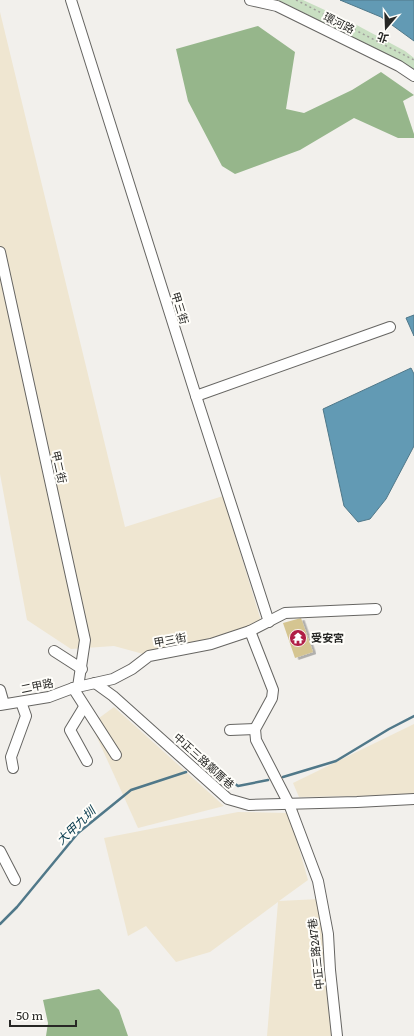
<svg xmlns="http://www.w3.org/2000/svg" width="414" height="1036" font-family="Literata,'Noto Sans TC',serif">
  <defs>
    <filter id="shadow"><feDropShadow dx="3.5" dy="2" stdDeviation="0" flood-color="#0004"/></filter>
  </defs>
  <rect width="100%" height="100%" fill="#f2f0ec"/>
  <!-- industrial -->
  <g fill="#efe6d1">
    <path d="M 0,12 L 125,527 L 223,496 L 262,624 L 147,655 L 114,646 L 71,649 L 27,620 L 0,474 Z"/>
    <path d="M 114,707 L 224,806 L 138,828 L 91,724 Z"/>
    <path d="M 414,724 L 414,795 L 299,797 L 293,783 Z"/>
    <path d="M 238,812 L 289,813 L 308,880 L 279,901 L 319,899 L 327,931 L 332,1036 L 267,1036 L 278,902 L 210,952 L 176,962 L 146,926 L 128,936 L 104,838 Z"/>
  </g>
  <!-- green -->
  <path fill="#c9dfc2" d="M 278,0 L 303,0 L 351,22 L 405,51 L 414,58 L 414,70 L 373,47 Z"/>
  <!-- forest -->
  <g fill="#96b68b">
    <path d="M 258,26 L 295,52 L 286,109 L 304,113 L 352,90 L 381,72 L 414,95 L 403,101 L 414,134 L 414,138 L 398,138 L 354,118 L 300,150 L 235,174 L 222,166 L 188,101 L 176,49 Z"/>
    <path d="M 99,989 L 119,1010 L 128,1036 L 46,1036 L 48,1023 L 43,1000 Z"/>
  </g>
  <!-- water -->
  <g fill="#629ab4" stroke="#507889">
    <path d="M 340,0 L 414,0 L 414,41 L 381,17 Z"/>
    <path d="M 414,315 L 414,336 L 406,318 Z"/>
    <path d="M 411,368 L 414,374 L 414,446 L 386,499 L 370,519 L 358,522 L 344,506 L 323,409 Z"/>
  </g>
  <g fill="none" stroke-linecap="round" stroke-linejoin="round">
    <!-- stream -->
    <g stroke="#507889" stroke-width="2.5">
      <path d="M 202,766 L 208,764 L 238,786 L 268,780"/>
      <path d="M 283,777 L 336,761 L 389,729 L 414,716"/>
      <path d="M 0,924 L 17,907 L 78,833 L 131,790 L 186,772"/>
    </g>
  </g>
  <!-- building -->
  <path fill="#d5c591" filter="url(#shadow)" d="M 301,618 L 313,652 L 295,658 L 283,623 Z"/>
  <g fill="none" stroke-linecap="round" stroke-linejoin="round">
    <!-- minor casing -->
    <g stroke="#666562" stroke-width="12">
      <g id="minor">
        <path d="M 71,0 L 196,396 L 269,622"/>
        <path d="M 250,0 L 277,6 L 399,66 L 414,76"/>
        <path d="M 0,252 L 85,640 L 78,687"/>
        <path d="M 196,396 L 390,327"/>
        <path d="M 250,631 L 273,690 L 272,698 L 255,729 L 256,740 L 289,804 L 318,881 L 328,934 L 330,970 L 337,1036"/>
        <path d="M 54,651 L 82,669"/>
        <path d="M 95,683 L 113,696 L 228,799 L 249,805 L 357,802 L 414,799"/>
        <path d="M 73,688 L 116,755"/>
        <path d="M 0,690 L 4,704"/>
        <path d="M 0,705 L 49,697 L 73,688 L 113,679 L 132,669 L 149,656 L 211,644 L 250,631 L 285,613 L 376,609"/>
        <path d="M 84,707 L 70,730 L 87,761"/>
        <path d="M 230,730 L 255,729"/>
        <path d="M 13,768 L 11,757 L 26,716 L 21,702"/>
        <path d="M 0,851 L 15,880"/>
      </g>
    </g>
    <!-- path -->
    <path stroke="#a2a19d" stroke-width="1.5" stroke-dasharray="2 3" stroke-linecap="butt" d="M 296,0 L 414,60"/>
    <!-- minor -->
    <use href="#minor" stroke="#fff" stroke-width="10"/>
  </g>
  <!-- icons -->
  <defs>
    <g id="temple-disc" transform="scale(0.9)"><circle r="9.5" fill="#b01e45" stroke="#fffefa"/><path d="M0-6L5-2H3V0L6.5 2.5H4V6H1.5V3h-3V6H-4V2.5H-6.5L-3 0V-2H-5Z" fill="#fff"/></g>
  </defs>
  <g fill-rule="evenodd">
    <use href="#temple-disc" x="298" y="638"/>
  </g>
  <g text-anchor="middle" stroke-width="4" stroke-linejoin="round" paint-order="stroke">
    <!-- street labels -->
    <g font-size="11" fill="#272725" stroke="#fffefa">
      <text transform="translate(339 23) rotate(26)" y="4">環河路</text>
      <text transform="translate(180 308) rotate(73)" y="4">甲三街</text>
      <text transform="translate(59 467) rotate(77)" y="4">甲二街</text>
      <text transform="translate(170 640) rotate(-11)" y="4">甲三街</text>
      <text transform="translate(37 686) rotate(-12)" y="4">二甲路</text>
      <text transform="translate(204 761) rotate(42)" y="4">中正三路鄭厝巷</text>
      <text transform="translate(316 954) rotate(-96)" y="4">中正三路247巷</text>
    </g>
    <!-- poi labels -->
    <g font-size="11" font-weight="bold" fill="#272725" stroke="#fffefa" text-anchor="start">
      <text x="311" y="642">受安宮</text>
    </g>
    <!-- water labels -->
    <g font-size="12" font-style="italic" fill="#05394c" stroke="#fffefa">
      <text transform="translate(76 826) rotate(-44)" y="4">大甲九圳</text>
    </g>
  </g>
  <!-- north arrow -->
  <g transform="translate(386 28) rotate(199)" stroke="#fffefa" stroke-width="3" paint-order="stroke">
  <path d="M0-3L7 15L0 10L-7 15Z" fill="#272725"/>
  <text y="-6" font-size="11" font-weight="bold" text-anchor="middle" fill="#272725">北</text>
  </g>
  <!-- scale -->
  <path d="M10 1020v6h66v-6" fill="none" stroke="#272725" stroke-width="2"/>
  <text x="16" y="1020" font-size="12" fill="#272725" stroke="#fffefa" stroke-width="3" paint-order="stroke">50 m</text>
</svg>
